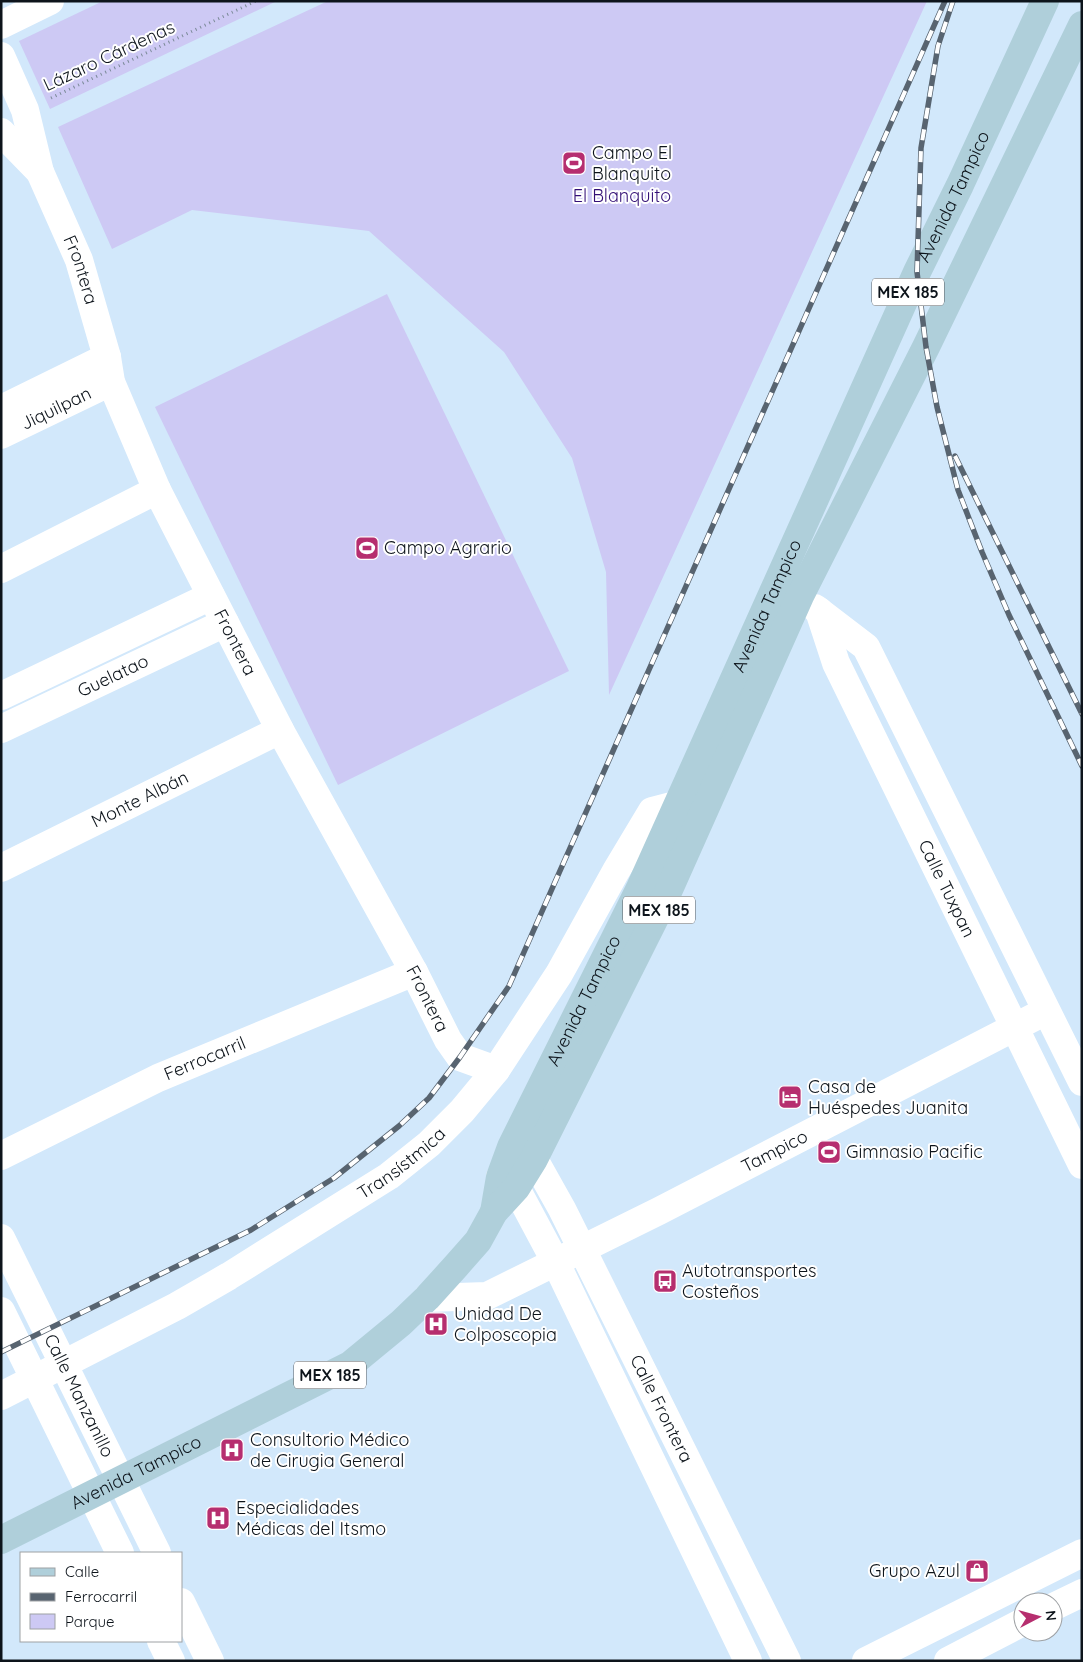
<svg xmlns="http://www.w3.org/2000/svg" width="1083" height="1662" font-family="Quicksand,sans-serif">
  <rect width="100%" height="100%" fill="#d2e8fb"/>
  <!-- green -->
  <g fill="#cdc9f4">
    <path d="M 103,1 L 277,1 L 50,109 L 19,41 Z"/>
    <path d="M 328,1 L 927,1 L 609,695 L 606,572 L 572,458 L 504,352 L 369,231 L 192,210 L 112,249 L 58,127 Z"/>
    <path d="M 387,294 L 569,671 L 338,785 L 155,407 Z"/>
  </g>
  <g fill="none" stroke-linecap="round" stroke-linejoin="round">
    <!-- path -->
    <path stroke="#7b8a98" stroke-width="3" stroke-dasharray="1 4" stroke-linecap="butt" d="M 51,98 L 256,1"/>
    <!-- street -->
    <g stroke="#fff" stroke-width="28">
      <path id="s1" d="M 1,56 L 25,110 L 40,172 L 79,260 L 107,357 L 111,382 L 157,490 L 280,730 L 414,972 L 448,1040 L 460,1057 L 496,1070"/>
      <path d="M 1,132 L 40,172"/>
      <path d="M 1,409 L 107,357"/>
      <path id="s2" d="M 1,435 L 111,382"/>
      <path d="M 1,569 L 157,490"/>
      <path d="M 815,608 L 866,647 L 1082,1082"/>
      <path id="s3" d="M 819,611 L 836,663 L 1082,1165"/>
      <path d="M 1,696 L 211,596"/>
      <path id="s4" d="M 1,729 L 225,623"/>
      <path id="s5" d="M 1,868 L 280,730"/>
      <path id="s6" d="M 516,1149 L 534,1159 L 562,1209 L 787,1661"/>
      <path id="s7" d="M 1,1156 L 158,1078 L 414,972"/>
      <path d="M 500,1177 L 516,1188 L 556,1263 L 748,1661"/>
      <path id="s8" d="M 1,1238 L 157,1553"/>
      <path id="s9" d="M 427,1298 L 487,1296 L 659,1211 L 1046,1011"/>
      <path d="M 1,1311 L 120,1553"/>
      <path id="s10" d="M 1,1396 L 177,1306 L 229,1276 L 389,1176 L 429,1144 L 462,1111 L 496,1070 L 559,974 L 616,871 L 652,811 L 679,804"/>
      <path d="M 181,1602 L 210,1661"/>
      <path d="M 1053,1607 L 1082,1593"/>
      <path d="M 161,1641 L 171,1661"/>
      <path d="M 866,1661 L 1082,1553"/>
      <path d="M 948,1661 L 1023,1622"/>
    </g>
    <!-- secondary -->
    <path stroke="#fff" stroke-width="28" d="M 1,25 L 50,1"/>
    <!-- primary -->
    <g stroke="#afcfda" stroke-width="28">
      <path id="s11" d="M 494,1212 L 500,1177 L 511,1147 L 640,888 L 917,272 L 960,185 L 1045,1"/>
      <path id="s12" d="M 1,1540 L 350,1365 L 401,1323 L 427,1298 L 456,1266 L 478,1241 L 494,1212 L 516,1188 L 534,1159 L 667,894 L 800,596 L 926,347 L 1082,25"/>
    </g>
    <!-- rail casing -->
    <g stroke="#586470" stroke-width="5.5">
      <g id="rail">
        <path d="M 953,1 L 938,46 L 921,148 L 917,272 L 926,347 L 937,407 L 958,490 L 982,552 L 1009,615 L 1082,766"/>
        <path d="M 955,456 L 1082,714"/>
        <path d="M 1,1352 L 251,1230 L 334,1178 L 399,1126 L 429,1098 L 460,1057 L 509,986 L 945,1"/>
      </g>
    </g>
    <!-- rail -->
    <use href="#rail" stroke="#fff" stroke-width="4" stroke-dasharray="11" stroke-linecap="butt"/>
  </g>
  <!-- icons -->
  <defs>
    <g id="stadium-square" transform="scale(1.25)"><rect x="-9" y="-9" width="18" height="18" rx="4" fill="#b62e6f" stroke="#fff"/><path d="M0-5a6.5 5 0 1 0 0 10a6.5 5 0 1 0 0-10ZM-3.5-1.8h7v3.6h-7Z" fill="#fff"/></g>
    <g id="hotel-square" transform="scale(1.25)"><rect x="-9" y="-9" width="18" height="18" rx="4" fill="#b62e6f" stroke="#fff"/><path d="M-6-4.5h1.5V1H6V5H4.5V3h-9V5H-6ZM-4 0a1.8 1.8 0 1 1 3.6 0ZM.5 0V-2.5h3Q6-2.5 6 0Z" fill="#fff"/></g>
    <g id="bus-square" transform="scale(1.25)"><rect x="-9" y="-9" width="18" height="18" rx="4" fill="#b62e6f" stroke="#fff"/><path d="M-5-6H5V4H4V6H2V4H-2V6H-4V4H-5ZM-3.5-4V0h7V-4ZM-3.5 1.2v1.5H-2V1.2ZM2 1.2v1.5H3.5V1.2Z" fill="#fff"/></g>
    <g id="hospital-square" transform="scale(1.25)"><rect x="-9" y="-9" width="18" height="18" rx="4" fill="#b62e6f" stroke="#fff"/><path d="M-5-5h3v3.5h4V-5h3V5h-3V1.5h-4V5h-3Z" fill="#fff"/></g>
    <g id="shop-square" transform="scale(1.25)"><rect x="-9" y="-9" width="18" height="18" rx="4" fill="#b62e6f" stroke="#fff"/><path d="M-5-2.5h2.3a2.7 3.5 0 0 1 5.4 0H5L5.5 6h-11ZM-1.5-2.5h3a1.5 2.3 0 0 0-3 0Z" fill="#fff"/></g>
  </defs>
  <g fill-rule="evenodd">
    <use href="#stadium-square" x="574" y="163"/>
    <use href="#stadium-square" x="367" y="548"/>
    <use href="#hotel-square" x="790" y="1097"/>
    <use href="#stadium-square" x="829" y="1152"/>
    <use href="#bus-square" x="665" y="1281"/>
    <use href="#hospital-square" x="436" y="1324"/>
    <use href="#hospital-square" x="232" y="1450"/>
    <use href="#hospital-square" x="218" y="1518"/>
    <use href="#shop-square" x="977" y="1571"/>
  </g>
  <g text-anchor="middle" stroke-width="4" stroke-linejoin="round" paint-order="stroke">
    <!-- shield labels -->
    <g fill="#fff" stroke="#565a5f" stroke-width="1">
      <rect x="872" y="278.5" width="72" height="27" rx="4"/>
      <rect x="623" y="896.5" width="72" height="27" rx="4"/>
      <rect x="294" y="1361.5" width="72" height="27" rx="4"/>
    </g>
    <g font-size="16" font-weight="bold" fill="#0d141b">
      <text x="908" y="298">MEX 185</text>
      <text x="659" y="916">MEX 185</text>
      <text x="330" y="1381">MEX 185</text>
    </g>
    <!-- street labels -->
    <g font-size="18" fill="#0d141b" stroke="#fff">
      <text transform="translate(109 56) rotate(-25)" y="6">Lázaro Cárdenas</text>
      <text dy="6" stroke="none"><textPath href="#s11" startOffset="1116">Avenida Tampico</textPath></text>
      <text dy="6" stroke="none"><textPath href="#s1" startOffset="229">Frontera</textPath></text>
      <text dy="6" stroke="none"><textPath href="#s2" startOffset="61">Jiquilpan</textPath></text>
      <text dy="6" stroke="none"><textPath href="#s11" startOffset="666">Avenida Tampico</textPath></text>
      <text dy="6" stroke="none"><textPath href="#s1" startOffset="634">Frontera</textPath></text>
      <text dy="6" stroke="none"><textPath href="#s4" startOffset="124">Guelatao</textPath></text>
      <text dy="6" stroke="none"><textPath href="#s5" startOffset="155">Monte Albán</textPath></text>
      <text dy="6" stroke="none"><textPath href="#s3" startOffset="306">Calle Tuxpan</textPath></text>
      <text dy="6" stroke="none"><textPath href="#s1" startOffset="1039">Frontera</textPath></text>
      <text dy="6" stroke="none"><textPath href="#s11" startOffset="231">Avenida Tampico</textPath></text>
      <text dy="6" stroke="none"><textPath href="#s7" startOffset="226">Ferrocarril</textPath></text>
      <text dy="6" stroke="none"><textPath href="#s9" startOffset="382">Tampico</textPath></text>
      <text dy="6" stroke="none"><textPath href="#s10" startOffset="464">Transístmica</textPath></text>
      <text dy="6" stroke="none"><textPath href="#s8" startOffset="176">Calle Manzanillo</textPath></text>
      <text dy="6" stroke="none"><textPath href="#s6" startOffset="301">Calle Frontera</textPath></text>
      <text dy="6" stroke="none"><textPath href="#s12" startOffset="151">Avenida Tampico</textPath></text>
    </g>
    <!-- poi labels -->
    <g font-size="18" fill="#0d141b" stroke="#fff" text-anchor="start">
      <text x="592" y="159">Campo El<tspan x="592" dy="21">Blanquito</tspan></text>
      <text x="384" y="554">Campo Agrario</text>
      <text x="808" y="1093">Casa de<tspan x="808" dy="21">Huéspedes Juanita</tspan></text>
      <text x="846" y="1158">Gimnasio Pacific</text>
      <text x="682" y="1277">Autotransportes<tspan x="682" dy="21">Costeños</tspan></text>
      <text x="454" y="1320">Unidad De<tspan x="454" dy="21">Colposcopia</tspan></text>
      <text x="250" y="1446">Consultorio Médico<tspan x="250" dy="21">de Cirugia General</tspan></text>
      <text x="236" y="1514">Especialidades<tspan x="236" dy="21">Médicas del Itsmo</tspan></text>
      <text x="960" y="1577" text-anchor="end">Grupo Azul</text>
    </g>
    <!-- park labels -->
    <g font-size="18" fill="#330f75" stroke="#fff">
      <text x="622" y="202">El Blanquito</text>
    </g>
  </g>
  <!-- border -->
  <rect width="1083" height="1662" fill="none" stroke="#0d141b" stroke-width="5"/>
  <!-- legend -->
  <rect x="20" y="1552" width="162" height="90" fill="#ffffff" stroke="#9ea1a4"/>
  <rect x="30" y="1568" width="25" height="8" fill="#afcfda" stroke="#9ea1a4"/>
  <text x="65" y="1577" font-size="15" fill="#0d141b">Calle</text>
  <rect x="30" y="1593" width="25" height="8" fill="#586470" stroke="#9ea1a4"/>
  <text x="65" y="1602" font-size="15" fill="#0d141b">Ferrocarril</text>
  <rect x="30" y="1614" width="25" height="15" fill="#cdc9f4" stroke="#9ea1a4"/>
  <text x="65" y="1627" font-size="15" fill="#0d141b">Parque</text>
  <!-- north arrow -->
  <g transform="translate(1038 1617) rotate(84)"><circle r="24" fill="#ffffff" stroke="#9ea1a4"/>
  <path d="M0-4L9 19L0 12L-9 19Z" fill="#b62e6f"/>
  <text y="-8" font-size="14" font-weight="bold" text-anchor="middle" fill="#0d141b">N</text>
  </g>
</svg>
